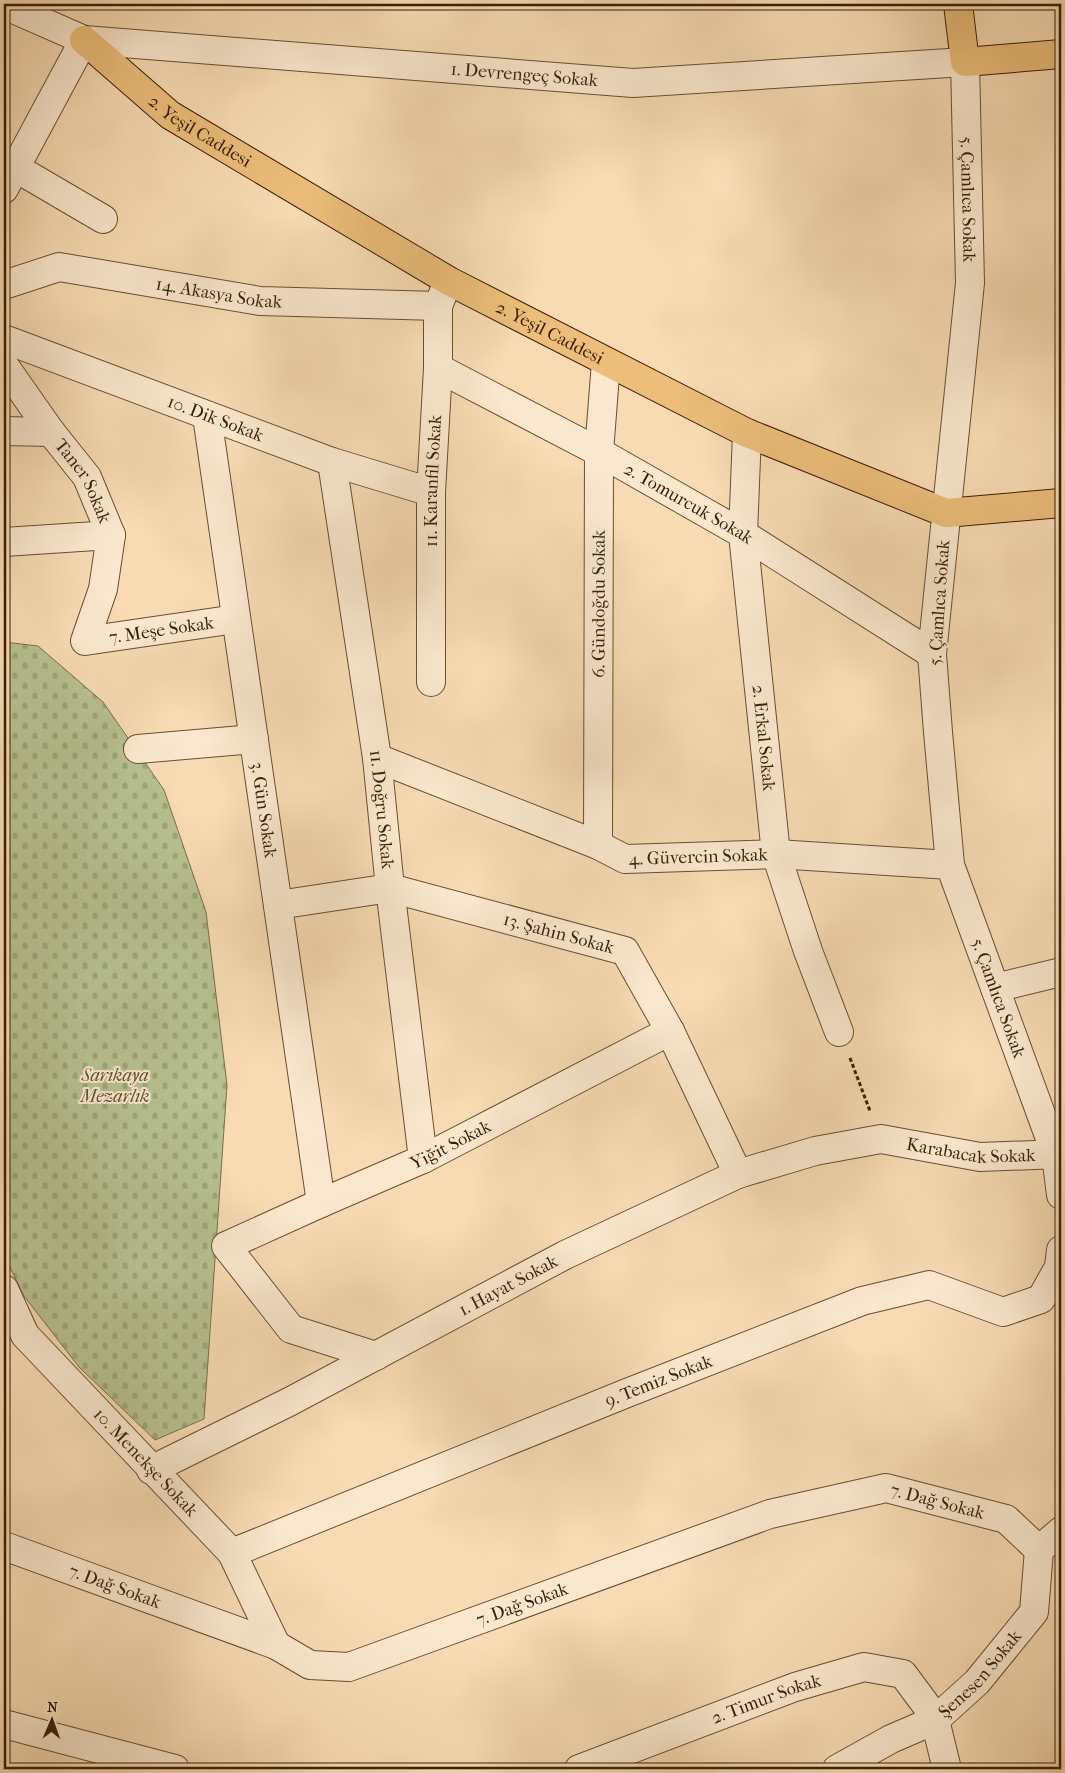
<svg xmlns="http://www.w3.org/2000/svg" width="1065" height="1773" font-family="'IM FELL French Canon',serif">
  <defs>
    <pattern id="cemetery-stones" width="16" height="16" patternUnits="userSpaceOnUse" patternTransform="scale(1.25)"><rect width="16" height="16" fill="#b7c191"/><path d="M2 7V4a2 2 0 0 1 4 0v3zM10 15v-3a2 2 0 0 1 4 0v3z" fill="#9ea57c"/></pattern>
  </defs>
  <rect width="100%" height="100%" fill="#f8dbb3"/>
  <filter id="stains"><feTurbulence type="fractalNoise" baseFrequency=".004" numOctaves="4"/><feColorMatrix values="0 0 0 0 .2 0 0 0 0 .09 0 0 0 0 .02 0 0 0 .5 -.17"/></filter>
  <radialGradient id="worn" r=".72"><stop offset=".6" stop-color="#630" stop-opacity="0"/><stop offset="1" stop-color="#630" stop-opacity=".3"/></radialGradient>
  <!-- cemetery -->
  <path fill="url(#cemetery-stones)" stroke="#78704c" d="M 4,642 L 38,646 L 103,702 L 164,790 L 206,912 L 227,1085 L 204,1419 L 155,1440 L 79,1367 L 24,1296 L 4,1255 Z"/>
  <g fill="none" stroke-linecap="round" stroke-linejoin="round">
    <!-- minor casing -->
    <g stroke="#694e32" stroke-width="30">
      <g id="minor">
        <path id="s1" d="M 4,5 L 84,40 L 633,83 L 965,62 L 970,283 L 932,654 L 938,732 L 950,865 L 1056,1155 L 1061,1195"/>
        <path d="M 16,168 L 103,219"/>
        <path d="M 4,189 L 84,40"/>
        <path id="s2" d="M 4,285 L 59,267 L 260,301 L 438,306"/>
        <path id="s3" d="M 4,339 L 332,462 L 431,492"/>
        <path id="s4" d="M 4,365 L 51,432 L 87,477 L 111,535 L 103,589 L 85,641 L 236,619"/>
        <path id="s5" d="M 438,368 L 599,452 L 743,534 L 932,654"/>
        <path id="s6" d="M 207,416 L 321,1203"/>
        <path d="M 4,431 L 51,432"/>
        <path id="s7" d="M 747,433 L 743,534 L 776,854 L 808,951 L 839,1032"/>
        <path id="s8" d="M 332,462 L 377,758 L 390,888 L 423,1159"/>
        <path d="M 4,542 L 111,535"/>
        <path id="s9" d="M 431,682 L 431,492 L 438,368 L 438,306 L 445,289"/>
        <path d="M 138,749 L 254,739"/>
        <path id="s10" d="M 377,758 L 598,845 L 625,859 L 776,854 L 950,865"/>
        <path id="s11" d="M 598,845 L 599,452 L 606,362"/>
        <path id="s12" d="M 278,905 L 390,888 L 625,951 L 670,1031 L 738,1174"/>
        <path d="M 995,988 L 1061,972"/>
        <path id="s13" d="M 4,1289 L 25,1335 L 232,1553 L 276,1645"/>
        <path id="s14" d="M 376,1356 L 291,1329 L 226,1246 L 321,1203 L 423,1159 L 670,1031"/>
        <path id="s15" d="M 151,1470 L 289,1402 L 565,1255 L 738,1174 L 815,1151 L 881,1139 L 980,1157 L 1061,1154"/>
        <path id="s16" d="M 4,1546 L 276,1645 L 310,1665 L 349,1667 L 770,1514 L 886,1488 L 1006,1519 L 1039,1550"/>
        <path id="s17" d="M 232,1553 L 627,1393 L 862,1301 L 929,1285 L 1003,1312 L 1041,1299 L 1059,1267 L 1061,1250"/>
        <path d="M 4,1724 L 175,1769"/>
        <path id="s18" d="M 579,1769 L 795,1687 L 864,1667 L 903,1674 L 929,1709 L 935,1720 L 947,1769"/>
        <path id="s19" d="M 837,1769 L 891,1739 L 935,1720 L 977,1682 L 1034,1612 L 1039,1550 L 1061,1531"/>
      </g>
    </g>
    <!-- major casing -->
    <g stroke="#391f07" stroke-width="30">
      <g id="major">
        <path d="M 958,4 L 965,62 L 1061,54"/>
        <path id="s20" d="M 84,40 L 170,115 L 449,281 L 747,433 L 946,513 L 1061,503"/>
      </g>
    </g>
    <!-- path -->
    <path stroke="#391f07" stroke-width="3" stroke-dasharray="4 2.5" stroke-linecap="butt" d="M 850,1058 L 870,1111"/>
    <!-- minor -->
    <use href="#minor" stroke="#fae8ce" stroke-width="28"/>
    <!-- major -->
    <use href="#major" stroke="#ecbe7a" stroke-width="28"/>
  </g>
  <g text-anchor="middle" stroke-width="4" stroke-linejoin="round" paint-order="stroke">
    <!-- street labels -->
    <g font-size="18" fill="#391f07" stroke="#fae8ce">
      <text dy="6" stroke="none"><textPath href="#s1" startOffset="529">1. Devrengeç Sokak</textPath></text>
      <text dy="6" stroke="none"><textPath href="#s20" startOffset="148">2. Yeşil Caddesi</textPath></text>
      <text dy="6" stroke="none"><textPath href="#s1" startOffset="1108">5. Çamlıca Sokak</textPath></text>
      <text dy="6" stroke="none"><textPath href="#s2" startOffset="220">14. Akasya Sokak</textPath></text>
      <text dy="6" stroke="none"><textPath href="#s20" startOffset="552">2. Yeşil Caddesi</textPath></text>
      <text dy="6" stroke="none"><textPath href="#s3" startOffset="226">10. Dik Sokak</textPath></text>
      <text dy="6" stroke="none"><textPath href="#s9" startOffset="201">11. Karanfil Sokak</textPath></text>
      <text dy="6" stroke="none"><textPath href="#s4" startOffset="141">Taner Sokak</textPath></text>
      <text dy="6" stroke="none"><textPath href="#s5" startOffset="285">2. Tomurcuk Sokak</textPath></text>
      <text dy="6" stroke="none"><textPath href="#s11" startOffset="241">6. Gündoğdu Sokak</textPath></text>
      <text transform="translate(939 603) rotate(-86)" y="6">5. Çamlıca Sokak</text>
      <text dy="6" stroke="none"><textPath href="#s4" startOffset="389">7. Meşe Sokak</textPath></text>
      <text dy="6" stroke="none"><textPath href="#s7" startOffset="306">2. Erkal Sokak</textPath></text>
      <text dy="6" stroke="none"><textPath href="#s6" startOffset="398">3. Gün Sokak</textPath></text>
      <text dy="6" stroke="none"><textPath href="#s8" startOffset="351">11. Doğru Sokak</textPath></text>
      <text dy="6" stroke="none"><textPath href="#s10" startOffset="341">4. Güvercin Sokak</textPath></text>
      <text dy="6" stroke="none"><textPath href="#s12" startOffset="288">13. Şahin Sokak</textPath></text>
      <text dy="6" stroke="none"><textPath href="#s1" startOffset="1918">5. Çamlıca Sokak</textPath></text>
      <text dy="6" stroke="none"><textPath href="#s14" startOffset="441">Yiğit Sokak</textPath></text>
      <text dy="6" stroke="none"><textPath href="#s15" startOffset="896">Karabacak Sokak</textPath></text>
      <text dy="6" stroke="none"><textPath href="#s15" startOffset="402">1. Hayat Sokak</textPath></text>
      <text dy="6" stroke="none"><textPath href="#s17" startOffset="460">9. Temiz Sokak</textPath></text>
      <text dy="6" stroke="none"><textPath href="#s13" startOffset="226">10. Menekşe Sokak</textPath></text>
      <text dy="6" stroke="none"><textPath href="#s16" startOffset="988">7. Dağ Sokak</textPath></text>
      <text dy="6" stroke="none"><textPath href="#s16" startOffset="118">7. Dağ Sokak</textPath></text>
      <text dy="6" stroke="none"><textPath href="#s16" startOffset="552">7. Dağ Sokak</textPath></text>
      <text dy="6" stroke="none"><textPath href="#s19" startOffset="174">Şenesen Sokak</textPath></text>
      <text dy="6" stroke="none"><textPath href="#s18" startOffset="200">2. Timur Sokak</textPath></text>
    </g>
    <!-- park labels -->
    <g font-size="18" font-style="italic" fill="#5f5030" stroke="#fae8ce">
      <text x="115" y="1081">Sarıkaya<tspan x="115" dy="21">Mezarlık</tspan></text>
    </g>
  </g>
  <!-- margin -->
  <rect width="1065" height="1773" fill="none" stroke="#f8dbb3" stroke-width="20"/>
  <rect x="5" y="5" width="1055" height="1763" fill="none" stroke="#391f07" stroke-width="2.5"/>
  <rect x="10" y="10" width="1045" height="1753" fill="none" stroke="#391f07"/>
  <!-- north arrow -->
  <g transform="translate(52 1720) rotate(2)" stroke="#fae8ce" stroke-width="4" paint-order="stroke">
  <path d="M0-4L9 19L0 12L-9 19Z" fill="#391f07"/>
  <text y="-8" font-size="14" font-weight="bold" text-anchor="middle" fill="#391f07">N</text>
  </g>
  <rect width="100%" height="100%" filter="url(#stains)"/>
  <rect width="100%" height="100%" fill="url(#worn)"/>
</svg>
